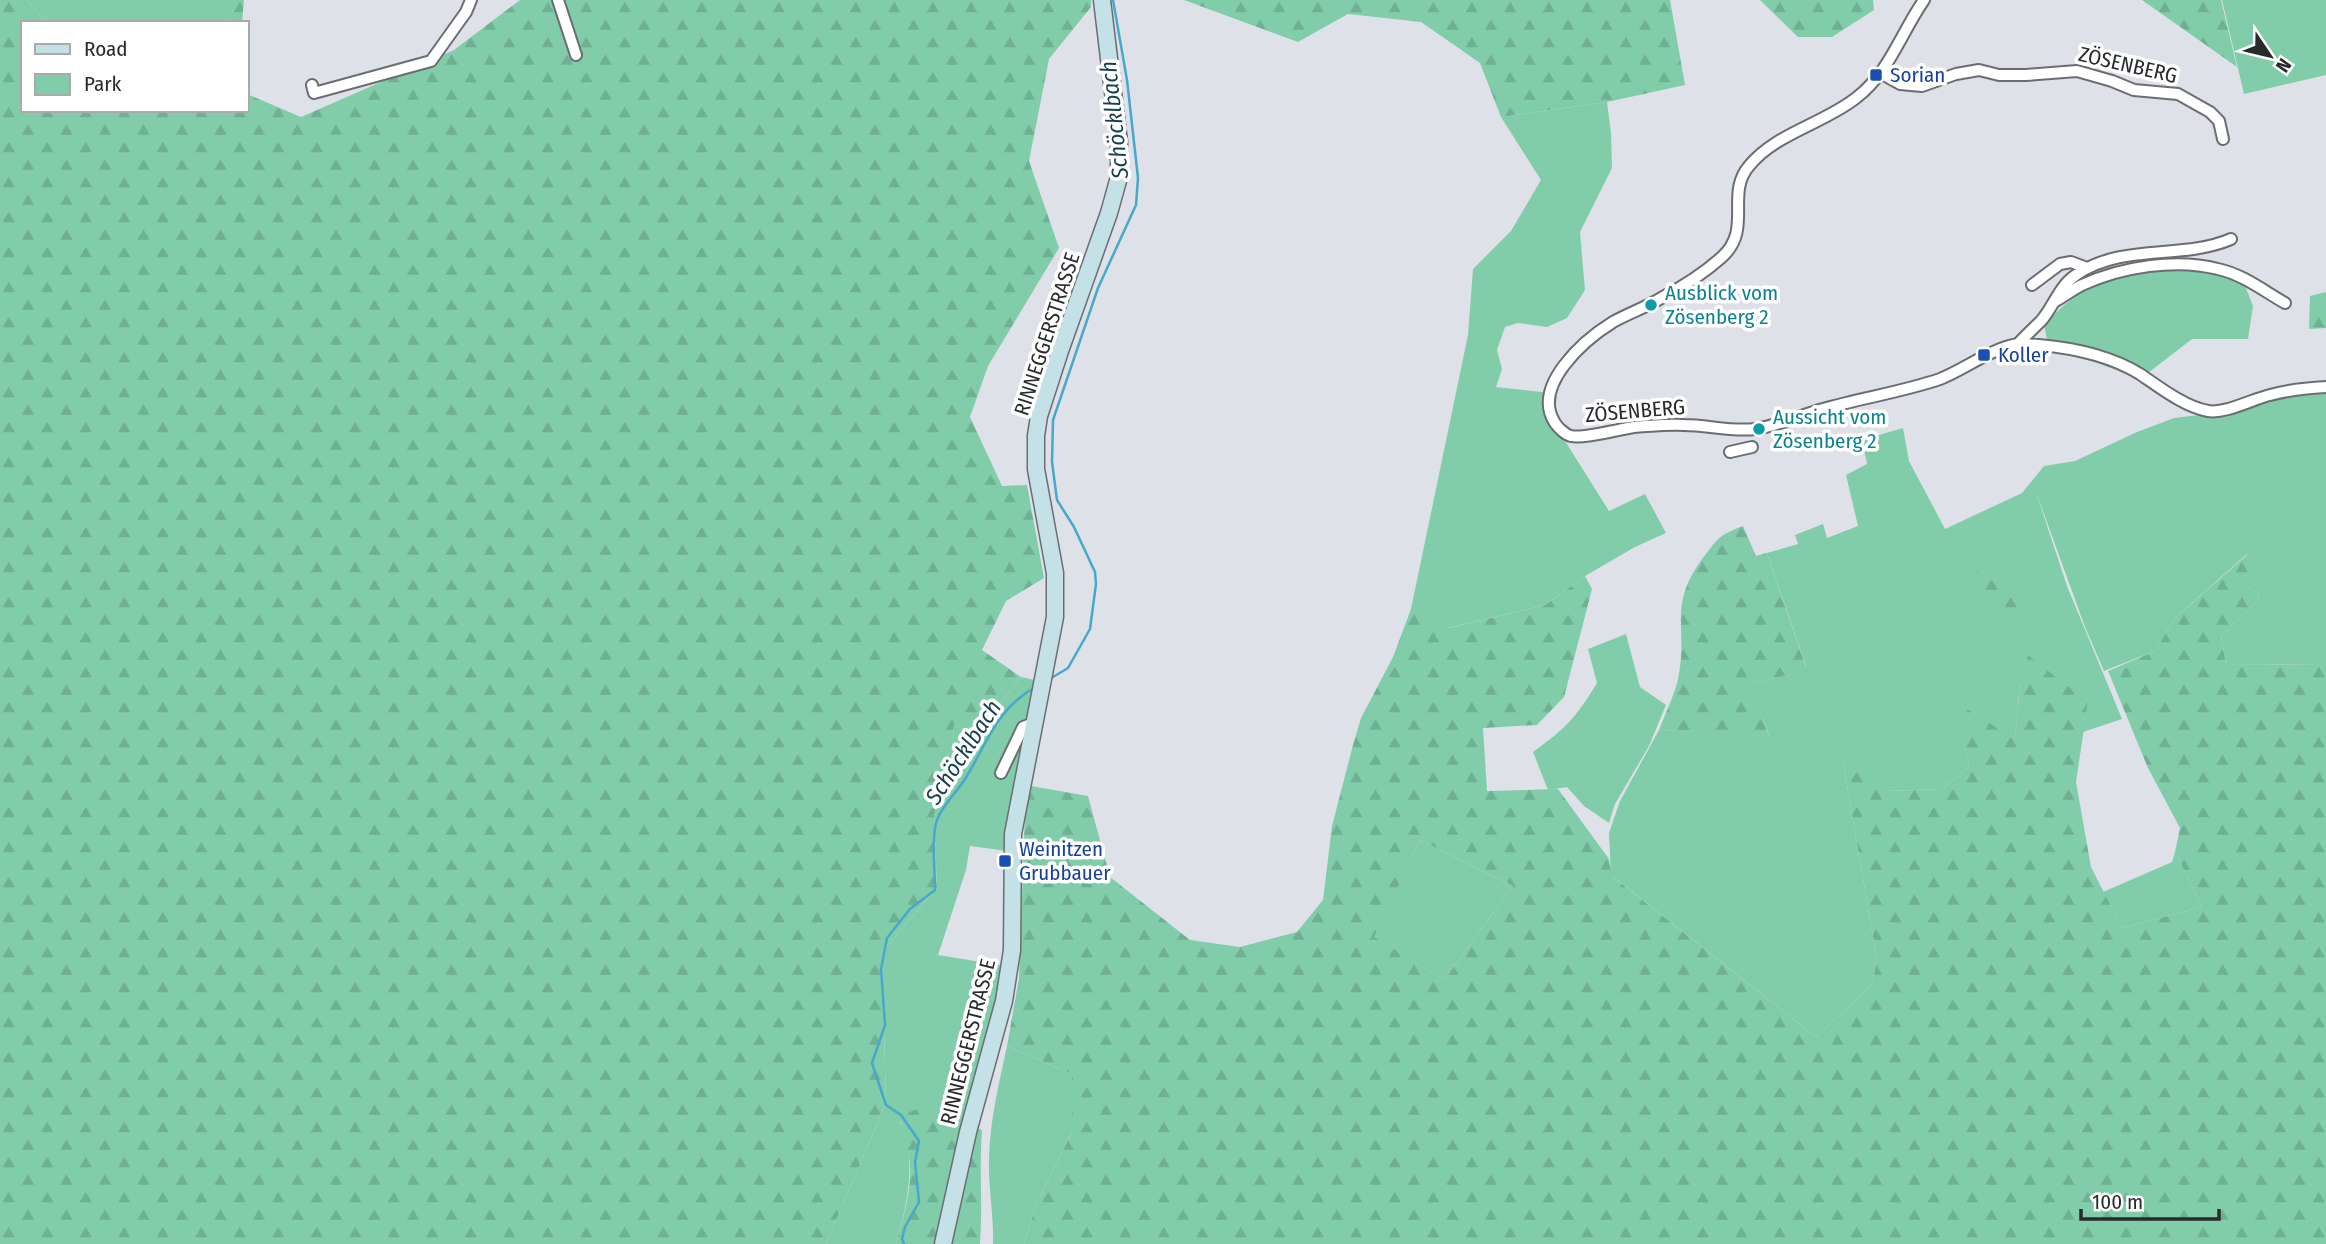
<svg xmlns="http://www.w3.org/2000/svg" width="2326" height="1244" font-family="'Fira Sans Condensed',sans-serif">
  <defs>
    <pattern id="forest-firs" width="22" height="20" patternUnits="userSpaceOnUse" patternTransform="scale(1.75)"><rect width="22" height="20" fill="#81cdaa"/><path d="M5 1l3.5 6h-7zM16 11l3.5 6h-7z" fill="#6fb092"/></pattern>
  </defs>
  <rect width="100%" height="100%" fill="#dee2e8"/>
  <!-- green -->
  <g fill="#81cdaa">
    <path d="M 27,0 L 231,0 L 232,1 L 229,23 L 47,23 Z"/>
    <path d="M 2222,0 L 2326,0 L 2326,75 L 2244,94 Z"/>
    <path d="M 1607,102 L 1611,133 L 1612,168 L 1580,232 L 1585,290 L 1567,318 L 1547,327 L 1518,323 L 1505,327 L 1497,350 L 1502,369 L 1496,387 L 1550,393 C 1549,416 1561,420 1565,441 L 1609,511 L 1645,494 L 1666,533 L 1635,547 L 1585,576 L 1545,605 L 1448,628 L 1428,611 L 1411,609 L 1468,335 L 1473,269 L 1511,231 L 1541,180 L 1501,117 Z"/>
    <path d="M 2178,268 L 2208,270 L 2244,283 L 2253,306 L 2248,339 L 2192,339 L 2139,380 C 2109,366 2081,356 2049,351 L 2044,324 C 2053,316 2062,306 2073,298 C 2102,276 2142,273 2178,268 Z"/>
    <path d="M 2326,388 L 2326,664 L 2226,665 L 2221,636 L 2259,599 L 2247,554 L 2174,619 L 2155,651 L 2104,671 L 2085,627 L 2036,492 L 2067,586 L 2122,719 L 2083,732 L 2088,702 L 2020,683 L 2015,740 L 1957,703 L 1969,767 L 1942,789 L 1887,791 L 1861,756 L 1843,762 L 1877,960 L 1871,986 L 1816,1037 L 1611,875 L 1609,833 L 1620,801 L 1659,730 L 1769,735 L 1750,683 L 1790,675 L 1806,666 L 1767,553 L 1798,544 L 1795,535 L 1823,524 L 1827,538 L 1858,526 L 1846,475 L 1867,464 L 1862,440 L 1903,428 L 1909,461 L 1945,529 L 2022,493 L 2044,466 L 2075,461 L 2137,432 L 2174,418 L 2208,414 Z"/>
    <path d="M 1626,634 L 1640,687 L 1666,705 L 1649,746 L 1615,804 L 1609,823 L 1584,806 L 1567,787 L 1548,790 L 1533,752 C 1566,728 1575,719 1597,683 L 1588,649 Z"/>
    <path d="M 1021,677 L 1035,680 L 1035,686 L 1007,851 L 970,846 L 966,870 L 938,955 L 1006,966 L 969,1109 L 900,1122 C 918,1160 907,1205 896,1244 L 826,1244 L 886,1103 L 882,952 L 937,888 L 934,815 L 951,772 L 954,723 L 988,719 Z"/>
    <path d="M 1420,840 L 1513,886 L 1444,980 L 1373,937 Z"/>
    <path d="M 2175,852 L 2202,907 L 2122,928 L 2103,892 L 2172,862 Z"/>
    <path d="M 1007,1046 L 1072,1074 L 1072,1132 L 1036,1205 L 1024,1244 L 993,1244 C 994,1215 988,1187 989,1158 C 990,1120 999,1083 1007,1046 Z"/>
  </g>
  <!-- forest -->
  <g fill="url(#forest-firs)" fill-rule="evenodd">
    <path d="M 0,0 L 27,0 L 47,23 L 23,23 L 23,110 L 247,110 L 247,94 L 301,117 L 454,50 L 520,0 L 1091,0 L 1091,7 L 1049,59 L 1029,161 L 1059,248 L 988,366 L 970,417 L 1002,486 L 1027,485 L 1044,578 L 1006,601 L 982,650 L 1021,677 L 988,719 L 954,724 L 951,772 L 934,815 L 937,888 L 882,952 L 886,1103 L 826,1244 L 0,1244 Z"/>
    <path d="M 231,0 L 244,0 L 242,23 L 229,23 Z"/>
    <path d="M 1184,0 L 1670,0 L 1685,85 L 1607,102 L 1501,117 L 1480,63 L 1421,22 L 1348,14 L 1298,42 Z"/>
    <path d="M 1760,0 L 1873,0 L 1874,10 L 1832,37 L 1798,37 Z"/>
    <path d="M 2142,0 L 2221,0 L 2237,67 Z"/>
    <path d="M 2326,292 L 2326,328 L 2309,329 L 2310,296 Z"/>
    <path d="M 1743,526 L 1756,556 L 1767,553 L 1806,667 L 1790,675 L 1751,683 L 1769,736 L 1659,730 C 1665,714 1674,696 1678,679 C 1689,626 1666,606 1705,555 C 1720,536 1720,535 1743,526 Z"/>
    <path d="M 2248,554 L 2259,599 L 2221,636 L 2226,665 L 2326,664 L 2326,1244 L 1024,1244 L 1036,1205 L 1072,1132 L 1072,1074 L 1007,1046 L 1019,978 L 1025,812 L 1031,786 L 1088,796 L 1110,877 L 1190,940 L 1240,947 L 1297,932 L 1323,900 L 1332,826 L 1353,745 L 1361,718 L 1393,657 L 1411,609 L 1428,610 L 1449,628 L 1545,605 L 1585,576 L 1592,589 L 1564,697 L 1537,725 L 1483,728 L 1487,791 L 1558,789 L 1609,859 L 1612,876 L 1816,1037 L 1871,986 L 1877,960 L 1843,762 L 1861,755 L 1887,791 L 1942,789 L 1969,767 L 1956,702 L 2015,739 L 2020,683 L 2028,655 L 2088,702 L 2076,782 L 2091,867 L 2122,928 L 2202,907 L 2175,852 L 2180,828 L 2148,768 L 2108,671 L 2155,651 L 2174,619 ZM 1420,840 L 1513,886 L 1444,980 L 1374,937 Z"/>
    <path d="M 1979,561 L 1997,568 L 2025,624 L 2009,625 L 1976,578 Z"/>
    <path d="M 937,1102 L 969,1109 L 939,1244 L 896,1244 C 903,1219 912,1189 910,1163 C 909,1150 899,1124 901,1115 Z"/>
    <path d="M 977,1128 L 982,1130 C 979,1168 983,1206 980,1244 L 952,1244 Z"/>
  </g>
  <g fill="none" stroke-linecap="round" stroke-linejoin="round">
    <!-- stream -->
    <g stroke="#48a8ca" stroke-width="2.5">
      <path d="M 1048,680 L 1068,668 L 1090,629 L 1096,584 L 1095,572 L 1074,527 L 1057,500 L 1052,462 L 1053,420 L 1098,288 L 1136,205 L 1138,178 L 1127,80 L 1113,0"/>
      <path d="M 904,1244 L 902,1239 L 905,1227 L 919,1202 L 915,1162 L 919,1141 L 901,1115 L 886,1105 L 872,1063 L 885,1025 L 881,969 L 887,938 L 910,909 L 935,890 C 935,872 931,836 937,820 C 942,806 957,792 965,779 C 987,744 997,707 1036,687"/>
    </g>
    <!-- street casing -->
    <g stroke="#6a6e72" stroke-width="14">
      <g id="street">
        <path d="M 558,0 L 576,55"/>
        <path d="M 1924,0 C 1901,33 1889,73 1856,98 C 1823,124 1776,133 1749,166 C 1725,194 1753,229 1722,257 C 1704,273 1684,286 1663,297 C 1647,307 1629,313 1613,322 C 1584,340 1531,386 1555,423 C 1558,428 1566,435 1571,436 C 1584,439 1619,429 1634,427 C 1651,426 1668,424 1684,425 C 1707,425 1732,432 1755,429 C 1777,426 1801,415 1823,409 C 1861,398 1902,392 1940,379 C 1965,369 1990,349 2018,344 C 2024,343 2032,345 2039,345 C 2074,348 2109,355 2140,374 C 2159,387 2185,407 2208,411 C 2225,414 2253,399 2270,395 C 2288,390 2307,388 2326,387"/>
        <path d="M 1882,74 L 1900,84 L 1922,86 L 1956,74 L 1979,70 L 1999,75 L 2026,75 L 2077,71 L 2112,81 L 2134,90 L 2178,94 L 2210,112 L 2219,121 L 2223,139"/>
        <path d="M 312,85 L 314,93 L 431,61 L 466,12 L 471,0"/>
        <path d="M 2032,285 L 2060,264 L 2071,262 L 2087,268"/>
        <path d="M 2054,302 C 2063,297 2072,290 2082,285 C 2121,267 2176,258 2218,269 C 2242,274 2264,291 2285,303"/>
        <path d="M 2018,344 C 2025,336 2033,329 2041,321 C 2054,306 2059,286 2076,275 C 2121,243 2183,260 2231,239"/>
        <path d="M 1730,452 L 1752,447"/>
        <path d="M 1001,773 L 1023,727 L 1034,723"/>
      </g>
    </g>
    <!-- secondary casing -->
    <g stroke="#6a6e72" stroke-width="19">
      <path id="secondary" d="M 943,1244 L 968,1132 L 1004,1001 L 1012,950 L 1013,834 L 1055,617 L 1055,573 L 1036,469 L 1036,436 L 1039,416 L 1060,351 L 1109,213 L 1119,177 L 1119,142 L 1102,0"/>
    </g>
    <!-- street -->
    <use href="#street" stroke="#fff" stroke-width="10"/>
    <!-- secondary -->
    <use href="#secondary" stroke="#c3e1e7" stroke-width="16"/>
  </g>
  <!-- markers -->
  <g fill="#1a4fb4" stroke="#fff" stroke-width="2.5">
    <rect x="1869" y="68" width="14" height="14" rx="3.5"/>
    <rect x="1977" y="348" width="14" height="14" rx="3.5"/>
    <rect x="998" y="854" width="14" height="14" rx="3.5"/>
  </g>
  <g fill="#0f9aa8" stroke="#fff" stroke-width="2.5">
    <circle cx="1651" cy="305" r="7"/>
    <circle cx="1759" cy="429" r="7"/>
  </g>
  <g text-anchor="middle" stroke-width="7" stroke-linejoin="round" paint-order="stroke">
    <!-- street labels -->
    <g font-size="21" fill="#282a2c" stroke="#fff">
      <text transform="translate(2128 65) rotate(13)" y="7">ZÖSENBERG</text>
      <text transform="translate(1047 334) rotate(-72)" y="7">RINNEGGERSTRASSE</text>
      <text transform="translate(1635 411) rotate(-5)" y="7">ZÖSENBERG</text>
      <text transform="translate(968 1042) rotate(-76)" y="7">RINNEGGERSTRASSE</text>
    </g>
    <!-- transit labels -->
    <g font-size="21" fill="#164399" stroke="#fff" text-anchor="start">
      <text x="1890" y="82">Sorian</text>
      <text x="1998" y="362">Koller</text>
      <text x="1019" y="856">Weinitzen<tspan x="1019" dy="24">Grubbauer</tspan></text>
    </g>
    <!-- culture labels -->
    <g font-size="21" fill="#0d838f" stroke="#fff" text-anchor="start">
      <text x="1665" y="300">Ausblick vom<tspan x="1665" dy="24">Zösenberg 2</tspan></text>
      <text x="1773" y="424">Aussicht vom<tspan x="1773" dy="24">Zösenberg 2</tspan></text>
    </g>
    <!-- water labels -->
    <g font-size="23" font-style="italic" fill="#153f4e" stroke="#fff">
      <text transform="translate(1114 120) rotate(-96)" y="8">Schöcklbach</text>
      <text transform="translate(963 752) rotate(-57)" y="8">Schöcklbach</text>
    </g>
  </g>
  <!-- legend -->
  <rect x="21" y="21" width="228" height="91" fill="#ffffff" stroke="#a9aaab" stroke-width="2"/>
  <rect x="35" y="44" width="35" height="10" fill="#c3e1e7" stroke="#a9aaab" stroke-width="2"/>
  <text x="84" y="56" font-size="21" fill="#282a2c">Road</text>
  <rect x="35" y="74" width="35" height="21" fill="#81cdaa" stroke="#a9aaab" stroke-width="2"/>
  <text x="84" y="91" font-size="21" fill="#282a2c">Park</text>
  <!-- north arrow -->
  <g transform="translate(2270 56) rotate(125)" stroke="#ffffff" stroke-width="5" paint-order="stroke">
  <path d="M0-5L12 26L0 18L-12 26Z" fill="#282a2c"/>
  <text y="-10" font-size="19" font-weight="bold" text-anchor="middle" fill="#282a2c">N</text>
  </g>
  <!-- scale -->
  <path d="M2081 1209v10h138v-10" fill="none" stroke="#282a2c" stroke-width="3.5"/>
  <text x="2092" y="1209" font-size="21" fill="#282a2c" stroke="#ffffff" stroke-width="5" paint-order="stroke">100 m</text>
</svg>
